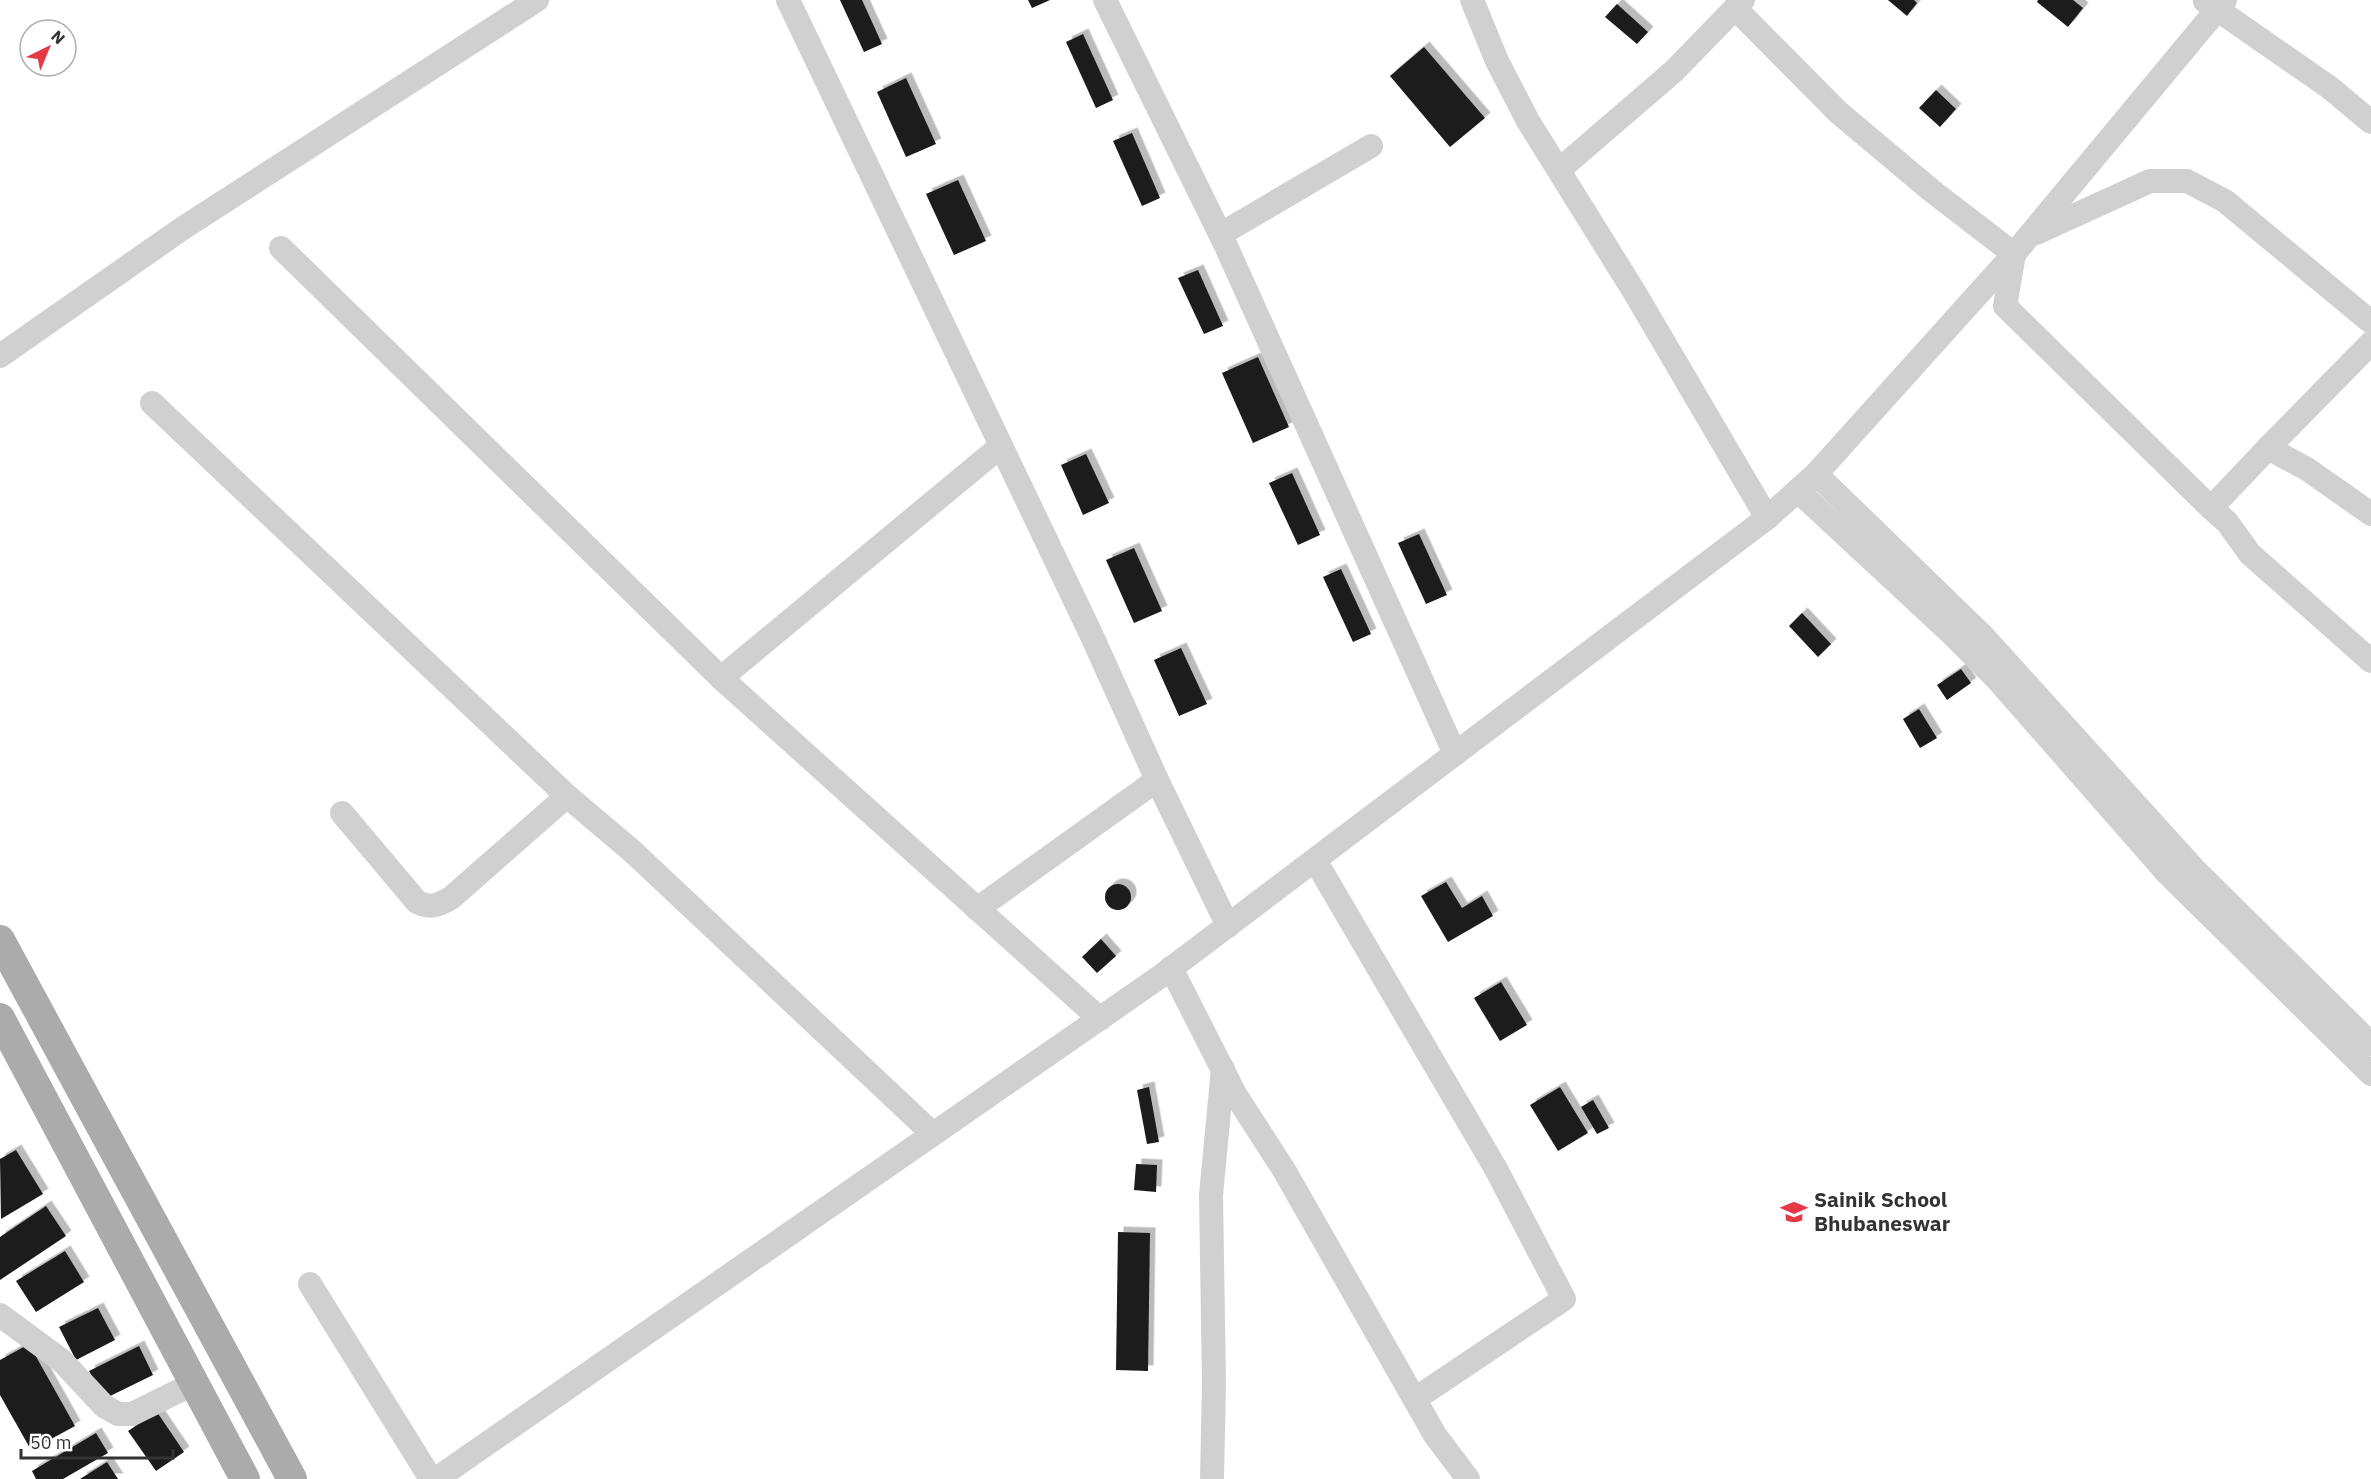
<svg xmlns="http://www.w3.org/2000/svg" width="2371" height="1479" font-family="'IBM Plex Sans',sans-serif">
  <defs>
    <filter id="shadow"><feDropShadow dx="5.5" dy="-5.5" stdDeviation="0" flood-color="#0004"/></filter>
  </defs>
  <rect width="100%" height="100%" fill="#fff"/>
  <!-- building -->
  <g fill="#1a1a1a" filter="url(#shadow)">
    <path d="M 840,0 L 862,0 L 882,44 L 864,52 Z"/>
    <path d="M 1028,0 L 1050,0 L 1032,8 Z"/>
    <path d="M 1888,0 L 1914,0 L 1917,3 L 1907,16 Z"/>
    <path d="M 2038,0 L 2073,0 L 2083,8 L 2068,27 L 2037,2 Z"/>
    <path d="M 1617,4 L 1648,32 L 1637,44 L 1605,17 Z"/>
    <path d="M 1083,34 L 1113,100 L 1096,108 L 1066,42 Z"/>
    <path d="M 1424,47 L 1485,118 L 1450,147 L 1390,76 Z"/>
    <path d="M 906,78 L 936,144 L 906,157 L 877,92 Z"/>
    <path d="M 1936,90 L 1956,109 L 1940,127 L 1919,108 Z"/>
    <path d="M 1132,133 L 1160,198 L 1142,206 L 1113,141 Z"/>
    <path d="M 958,180 L 986,241 L 954,255 L 926,194 Z"/>
    <path d="M 1198,270 L 1223,326 L 1204,334 L 1178,278 Z"/>
    <path d="M 1258,357 L 1289,427 L 1253,443 L 1222,373 Z"/>
    <path d="M 1086,454 L 1109,503 L 1083,515 L 1061,465 Z"/>
    <path d="M 1292,473 L 1320,535 L 1298,545 L 1269,483 Z"/>
    <path d="M 1419,534 L 1447,595 L 1426,604 L 1398,543 Z"/>
    <path d="M 1134,548 L 1162,611 L 1134,623 L 1106,560 Z"/>
    <path d="M 1341,569 L 1371,634 L 1353,642 L 1323,577 Z"/>
    <path d="M 1802,613 L 1831,644 L 1818,657 L 1789,626 Z"/>
    <path d="M 1181,648 L 1207,704 L 1179,716 L 1154,660 Z"/>
    <path d="M 1961,669 L 1971,683 L 1947,700 L 1937,685 Z"/>
    <path d="M 1919,709 L 1937,738 L 1920,748 L 1903,719 Z"/>
    <path d="M 1446,882 L 1462,908 L 1482,896 L 1493,916 L 1448,942 L 1421,896 Z"/>
    <circle cx="1118" cy="897" r="13"/>
    <path d="M 1101,939 L 1116,956 L 1097,973 L 1082,957 Z"/>
    <path d="M 1501,982 L 1527,1025 L 1500,1041 L 1474,998 Z"/>
    <path d="M 1149,1087 L 1159,1142 L 1147,1144 L 1137,1090 Z"/>
    <path d="M 1560,1087 L 1588,1133 L 1558,1151 L 1530,1105 Z"/>
    <path d="M 1593,1100 L 1609,1128 L 1597,1134 L 1581,1107 Z"/>
    <path d="M 16,1150 L 43,1194 L 1,1219 L 0,1159 Z"/>
    <path d="M 1136,1164 L 1157,1165 L 1156,1192 L 1134,1190 Z"/>
    <path d="M 46,1206 L 66,1236 L 0,1280 L 0,1237 Z"/>
    <path d="M 1118,1232 L 1150,1233 L 1148,1371 L 1116,1370 Z"/>
    <path d="M 65,1251 L 84,1282 L 36,1312 L 16,1281 Z"/>
    <path d="M 98,1308 L 115,1340 L 76,1360 L 59,1327 Z"/>
    <path d="M 29,1344 L 75,1426 L 31,1450 L 0,1395 L 0,1360 Z"/>
    <path d="M 139,1346 L 153,1375 L 104,1399 L 89,1371 Z"/>
    <path d="M 157,1412 L 184,1452 L 156,1471 L 128,1431 Z"/>
    <path d="M 96,1433 L 108,1453 L 63,1479 L 36,1479 L 32,1471 Z"/>
    <path d="M 107,1462 L 118,1479 L 80,1479 Z"/>
  </g>
  <g fill="none" stroke-linecap="round" stroke-linejoin="round">
    <!-- minor -->
    <g stroke="#d0d0d0" stroke-width="24">
      <path d="M 788,0 L 1091,634 L 1157,780 L 1228,926"/>
      <path d="M 1105,0 L 1226,246 L 1455,754"/>
      <path d="M 1472,0 L 1497,61 L 1528,121 L 1635,293 L 1767,518"/>
      <path d="M 2205,1 L 2329,87 L 2371,122"/>
      <path d="M 1735,8 L 1838,112 L 1932,191 L 2014,254 L 2005,306 L 2211,508 L 2268,448"/>
      <path d="M 1559,170 L 1674,71 L 1743,0"/>
      <path d="M 2036,233 L 2150,181 L 2187,181 L 2225,201 L 2371,322"/>
      <path d="M 1221,234 L 1371,146"/>
      <path d="M 281,248 L 721,678 L 1100,1019"/>
      <path d="M 2371,343 L 2268,448 L 2307,469 L 2371,514"/>
      <path d="M 0,356 L 183,228 L 537,0"/>
      <path d="M 152,403 L 567,796 L 632,851 L 933,1134"/>
      <path d="M 1816,474 L 1982,635 L 2195,870 L 2371,1044"/>
      <path d="M 1798,491 L 1952,634 L 1997,679 L 2168,874 L 2371,1074"/>
      <path d="M 2211,508 L 2227,522 L 2250,554 L 2371,661"/>
      <path d="M 721,678 L 1001,446"/>
      <path d="M 342,813 L 417,902 C 431,909 438,905 451,898 L 567,796"/>
      <path d="M 1315,860 L 1496,1169 L 1564,1299 L 1415,1399"/>
      <path d="M 977,909 L 1157,780"/>
      <path d="M 1171,968 L 1235,1094 L 1284,1170 L 1435,1435 L 1468,1479"/>
      <path d="M 310,1284 L 431,1479"/>
      <path d="M 0,1315 L 61,1360 L 104,1406 L 118,1414 L 132,1414 L 195,1383"/>
      <path d="M 436,1479 L 1161,976 L 1767,518 L 1816,474 L 2014,254 L 2225,0"/>
      <path d="M 1212,1479 L 1214,1384 L 1211,1195 L 1223,1069"/>
    </g>
    <!-- major -->
    <g stroke="#ababab" stroke-width="30">
      <path d="M 0,940 L 292,1479"/>
      <path d="M 0,1018 L 245,1479"/>
    </g>
  </g>
  <!-- icons -->
  <defs>
    <g id="school-bare" transform="scale(2.07)"><path d="M0-5L7-2L0 1L-7-2ZM-4 1L0 2.5L4 1V4Q0 6-4 4Z" fill="#e63946" stroke="#fff" stroke-width="2.5" paint-order="stroke"/></g>
  </defs>
  <g fill-rule="evenodd">
    <use href="#school-bare" x="1794" y="1212"/>
  </g>
  <g text-anchor="middle" stroke-width="6" stroke-linejoin="round" paint-order="stroke">
    <!-- poi labels -->
    <g font-size="21" font-weight="bold" fill="#333" stroke="#fff" text-anchor="start">
      <text x="1814" y="1207">Sainik School<tspan x="1814" dy="24">Bhubaneswar</tspan></text>
    </g>
  </g>
  <!-- north arrow -->
  <g transform="translate(48 48) rotate(43)"><circle r="28" fill="#ffffff" stroke="#adadad" stroke-width="1.5"/>
  <path d="M0-4.5L10 22L0 15L-10 22Z" fill="#e63946"/>
  <text y="-9" font-size="16" font-weight="bold" text-anchor="middle" fill="#333333">N</text>
  </g>
  <!-- scale -->
  <path d="M21 1449v9h152v-9" fill="none" stroke="#333333" stroke-width="3"/>
  <text x="30" y="1449" font-size="18" fill="#333333" stroke="#ffffff" stroke-width="4.5" paint-order="stroke">50 m</text>
</svg>
